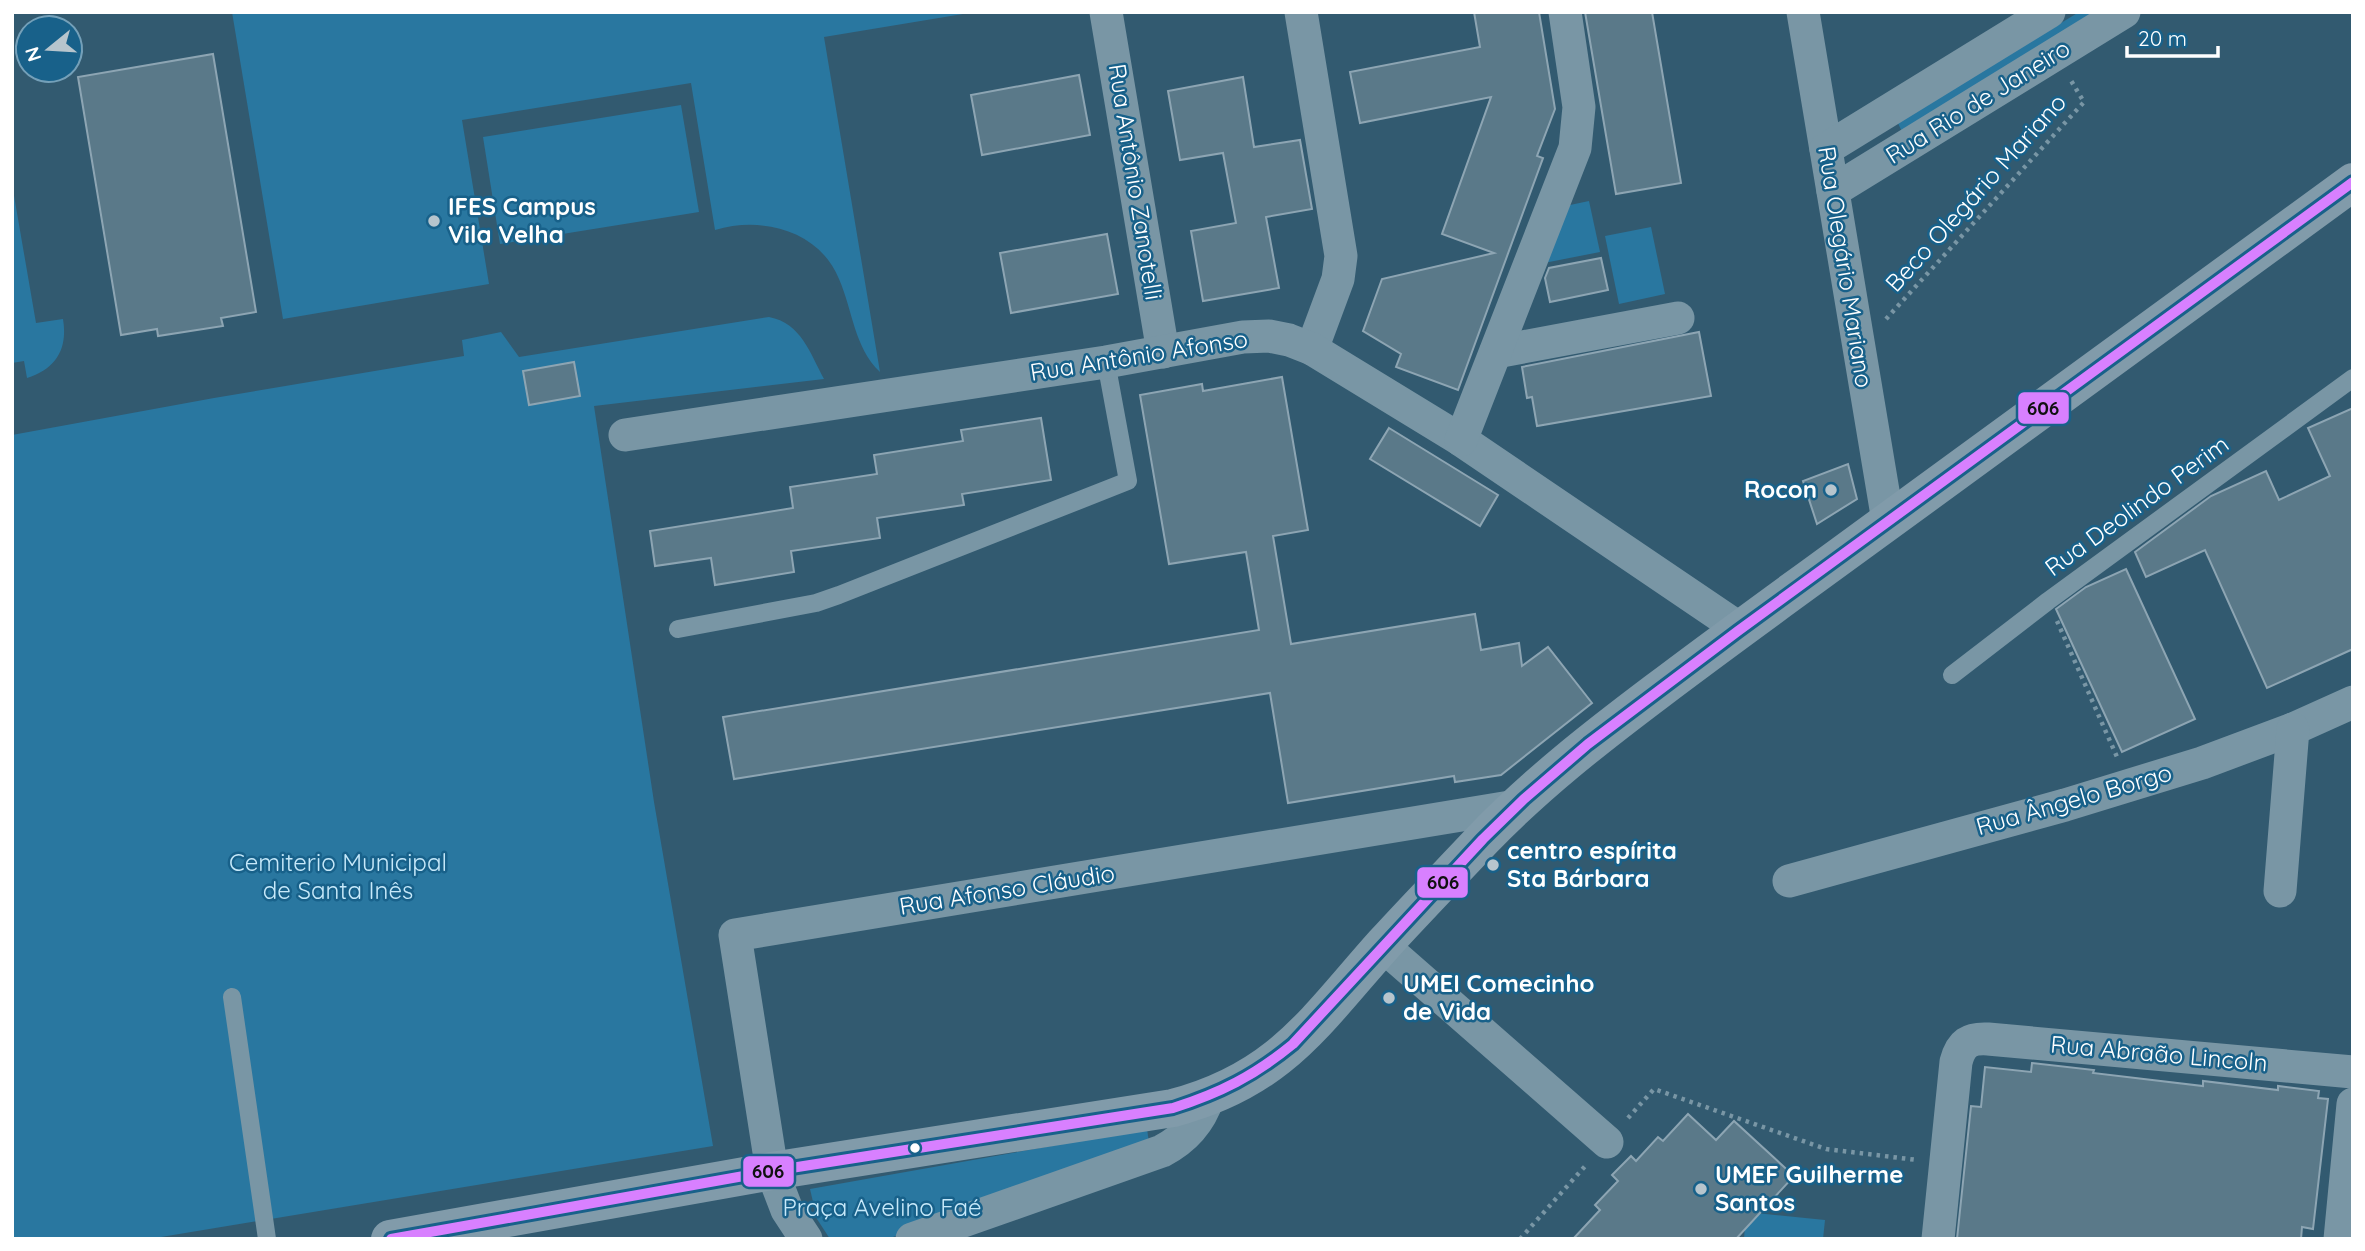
<svg xmlns="http://www.w3.org/2000/svg" width="2365" height="1251" font-family="Quicksand,sans-serif">
  <rect width="100%" height="100%" fill="#325a70"/>
  <!-- green -->
  <g fill="#2977a0">
    <path d="M 232,12 L 975,12 L 824,37 L 880,372 C 854,347 853,311 839,279 C 819,230 762,216 715,230 L 691,83 L 462,120 L 489,284 L 283,319 Z"/>
    <path d="M 2079,12 L 2097,12 L 1902,132 L 1898,123 Z"/>
    <path d="M 681,105 L 699,212 L 500,244 L 483,137 Z"/>
    <path d="M 12,184 L 36,323 L 63,319 C 68,349 56,369 27,378 L 24,361 L 12,363 Z"/>
    <path d="M 1589,201 L 1600,252 L 1544,263 L 1570,205 Z"/>
    <path d="M 1651,227 L 1665,294 L 1619,304 L 1605,236 Z"/>
    <path d="M 769,317 C 801,323 810,353 824,379 L 594,406 L 654,802 L 713,1146 L 149,1239 L 12,1239 L 12,435 L 214,398 L 464,356 L 462,340 L 501,332 L 519,357 Z"/>
    <path d="M 1147,1129 L 1150,1149 L 887,1239 L 830,1239 L 817,1219 L 810,1189 Z"/>
    <path d="M 1746,1212 L 1825,1220 L 1823,1239 L 1744,1239 Z"/>
  </g>
  <!-- building -->
  <g fill="#5a7989" stroke="#8da5b3" stroke-width="2">
    <path d="M 1474,12 L 1539,12 L 1555,109 L 1537,156 L 1543,158 L 1458,390 L 1396,367 L 1401,354 L 1363,331 L 1382,279 L 1494,253 L 1442,234 L 1491,97 L 1360,123 L 1350,72 L 1480,47 Z"/>
    <path d="M 1585,12 L 1652,12 L 1681,183 L 1616,194 Z"/>
    <path d="M 213,54 L 256,312 L 221,318 L 223,326 L 158,336 L 157,329 L 121,335 L 78,77 Z"/>
    <path d="M 1079,75 L 1090,135 L 982,155 L 971,95 Z"/>
    <path d="M 1243,77 L 1254,147 L 1300,140 L 1312,209 L 1266,217 L 1279,288 L 1203,301 L 1191,231 L 1236,223 L 1223,153 L 1180,160 L 1168,91 Z"/>
    <path d="M 1107,234 L 1118,294 L 1011,313 L 1000,253 Z"/>
    <path d="M 1601,258 L 1608,290 L 1550,302 L 1545,278 L 1549,268 Z"/>
    <path d="M 1699,332 L 1711,396 L 1537,426 L 1532,397 L 1527,398 L 1522,367 Z"/>
    <path d="M 574,362 L 580,396 L 529,405 L 523,371 Z"/>
    <path d="M 1282,377 L 1308,530 L 1273,536 L 1291,644 L 1475,614 L 1481,650 L 1519,643 L 1522,666 L 1548,647 L 1592,703 L 1501,775 L 1455,782 L 1454,776 L 1288,803 L 1270,693 L 734,779 L 723,717 L 1259,630 L 1246,552 L 1169,564 L 1140,395 L 1202,384 L 1203,391 Z"/>
    <path d="M 2353,408 L 2353,649 L 2267,688 L 2205,550 L 2146,577 L 2135,552 L 2211,496 L 2266,471 L 2279,500 L 2330,476 L 2308,428 Z"/>
    <path d="M 1041,418 L 1051,480 L 962,494 L 964,505 L 877,518 L 880,538 L 791,551 L 794,572 L 715,585 L 711,558 L 655,566 L 650,531 L 793,508 L 790,487 L 877,474 L 874,455 L 963,441 L 961,430 Z"/>
    <path d="M 1389,428 L 1498,495 L 1480,526 L 1370,459 Z"/>
    <path d="M 1848,464 L 1857,499 L 1817,524 L 1803,481 Z"/>
    <path d="M 2126,569 L 2195,719 L 2122,752 L 2056,609 L 2086,587 Z"/>
    <path d="M 2032,1063 L 2094,1070 L 2093,1073 L 2203,1086 L 2203,1081 L 2278,1090 L 2278,1086 L 2319,1091 L 2318,1098 L 2328,1099 L 2313,1229 L 2302,1227 L 2301,1239 L 1957,1239 L 1971,1106 L 1981,1107 L 1985,1067 L 2031,1072 Z"/>
    <path d="M 1688,1114 L 1716,1140 L 1734,1121 L 1794,1176 L 1736,1239 L 1573,1239 L 1600,1210 L 1595,1205 L 1618,1181 L 1612,1175 L 1631,1156 L 1636,1161 L 1658,1137 L 1663,1141 Z"/>
  </g>
  <g fill="none" stroke-linecap="round" stroke-linejoin="round">
    <!-- path -->
    <g stroke="#7996a5" stroke-width="4.5" stroke-dasharray="3.5 5" stroke-linecap="butt">
      <path d="M 1886,319 L 2084,102 L 2070,79"/>
      <path d="M 2057,621 L 2117,757"/>
      <path d="M 1628,1118 L 1654,1089 L 1826,1149 L 1917,1160"/>
      <path d="M 1520,1239 L 1587,1164"/>
    </g>
    <!-- lane -->
    <g stroke="#7996a5" stroke-width="18">
      <path d="M 678,629 L 816,603 L 839,595 L 1128,481 L 1106,362"/>
      <path d="M 1952,675 L 2048,601 L 2353,378"/>
      <path d="M 232,997 L 267,1239"/>
    </g>
    <!-- street -->
    <g stroke="#7996a5" stroke-width="33">
      <path d="M 1106,12 L 1163,352"/>
      <path d="M 1301,12 L 1341,256 L 1338,279 L 1312,349"/>
      <path d="M 1803,12 L 1888,521"/>
      <path d="M 1826,149 L 2049,12"/>
      <path d="M 1833,191 L 2124,12"/>
      <path d="M 1496,352 L 1678,318"/>
      <path d="M 625,435 L 1106,362 L 1243,337 L 1269,336 L 1289,340 L 1312,349 L 1461,440 L 1740,629"/>
      <path d="M 1461,440 L 1575,148 L 1579,107 L 1565,12"/>
      <path d="M 1789,881 L 2065,805 L 2202,763 L 2293,729 L 2353,702"/>
      <path d="M 2280,891 L 2293,729"/>
      <path d="M 1383,946 L 1607,1142"/>
      <path d="M 806,1239 L 787,1210 L 772,1171 L 735,935 L 1516,806"/>
      <path d="M 912,1239 L 1162,1151 C 1185,1139 1200,1122 1208,1098"/>
      <path d="M 1938,1239 L 1956,1062 C 1961,1043 1969,1038 1988,1039 L 2353,1072"/>
      <path d="M 2340,1239 L 2353,1104"/>
    </g>
    <!-- secondary -->
    <path stroke="#819baa" stroke-width="38" d="M 390,1239 L 772,1171 L 1173,1108 C 1280,1080 1315,1021 1384,944 C 1416,909 1450,874 1483,839 C 1536,784 1595,738 1656,692 C 1710,651 1765,611 1820,571 C 1997,441 2175,312 2353,182"/>
    <!-- bus-1 casing -->
    <g stroke="#18618a" stroke-width="16">
      <path id="bus-1" d="M 391,1239 L 772,1171 L 1173,1108 C 1220,1093 1254,1076 1293,1044 L 1483,839 L 1524,799 L 1588,744 L 1738,631 L 2353,182"/>
    </g>
    <!-- bus-1 -->
    <use href="#bus-1" stroke="#d880ff" stroke-width="10"/>
  </g>
  <!-- markers -->
  <g fill="#b7c5cd" stroke="#18618a" stroke-width="2.5">
    <circle cx="434" cy="221" r="7"/>
    <circle cx="1831" cy="490" r="7"/>
    <circle cx="1493" cy="865" r="7"/>
    <circle cx="1389" cy="998" r="7"/>
    <circle cx="1701" cy="1189" r="7"/>
  </g>
  <circle fill="#fff" stroke="#18618a" stroke-width="2.5" cx="915" cy="1148" r="6"/>
  <g text-anchor="middle" stroke-width="5" stroke-linejoin="round" paint-order="stroke">
    <!-- street labels -->
    <g font-size="24" fill="#fff" stroke="#18618a">
      <text transform="translate(1978 102) rotate(-32)" y="8">Rua Rio de Janeiro</text>
      <text transform="translate(1135 182) rotate(81)" y="8">Rua Antônio Zanotelli</text>
      <text transform="translate(1976 193) rotate(-48)" y="8">Beco Olegário Mariano</text>
      <text transform="translate(1845 267) rotate(81)" y="8">Rua Olegário Mariano</text>
      <text transform="translate(1139 356) rotate(-9)" y="8">Rua Antônio Afonso</text>
      <text transform="translate(2137 506) rotate(-36)" y="8">Rua Deolindo Perim</text>
      <text transform="translate(2074 800) rotate(-16)" y="8">Rua Ângelo Borgo</text>
      <text transform="translate(1007 890) rotate(-9)" y="8">Rua Afonso Cláudio</text>
      <text transform="translate(2159 1054) rotate(5)" y="8">Rua Abraão Lincoln</text>
    </g>
    <!-- poi labels -->
    <g font-size="24" font-weight="bold" fill="#fff" stroke="#18618a" text-anchor="start">
      <text x="448" y="215">IFES Campus<tspan x="448" dy="28">Vila Velha</tspan></text>
      <text x="1817" y="498" text-anchor="end">Rocon</text>
      <text x="1507" y="859">centro espírita<tspan x="1507" dy="28">Sta Bárbara</tspan></text>
      <text x="1403" y="992">UMEI Comecinho<tspan x="1403" dy="28">de Vida</tspan></text>
      <text x="1715" y="1183">UMEF Guilherme<tspan x="1715" dy="28">Santos</tspan></text>
    </g>
    <!-- park labels -->
    <g font-size="24" fill="#c7e9fa" stroke="#18618a">
      <text x="338" y="871">Cemiterio Municipal<tspan x="338" dy="28">de Santa Inês</tspan></text>
      <text x="882" y="1216">Praça Avelino Faé</text>
    </g>
  </g>
  <g stroke="#18618a" stroke-width="2.5">
    <rect x="2017" y="391" width="53" height="34" rx="7" fill="#d880ff"/>
    <rect x="1416" y="866" width="53" height="33" rx="7" fill="#d880ff"/>
    <rect x="742" y="1155" width="53" height="33" rx="7" fill="#d880ff"/>
  </g>
  <g font-size="19" text-anchor="middle" font-weight="bold" fill="#111">
    <text x="2043" y="415">606</text>
    <text x="1443" y="889">606</text>
    <text x="768" y="1178">606</text>
  </g>
  <!-- border -->
  <rect width="2365" height="1251" fill="none" stroke="#ffffff" stroke-width="28"/>
  <!-- north arrow -->
  <g transform="translate(49 49) rotate(252)"><circle r="33" fill="#18618a" stroke="#74a0b9" stroke-width="2"/>
  <path d="M0-5L12 26L0 18L-12 26Z" fill="#b7c5cd"/>
  <text y="-10" font-size="19" font-weight="bold" text-anchor="middle" fill="#ffffff">N</text>
  </g>
  <!-- scale -->
  <path d="M2127 46v10h91v-10" fill="none" stroke="#ffffff" stroke-width="3.5"/>
  <text x="2138" y="46" font-size="21" fill="#ffffff" stroke="#18618a" stroke-width="5" paint-order="stroke">20 m</text>
</svg>
